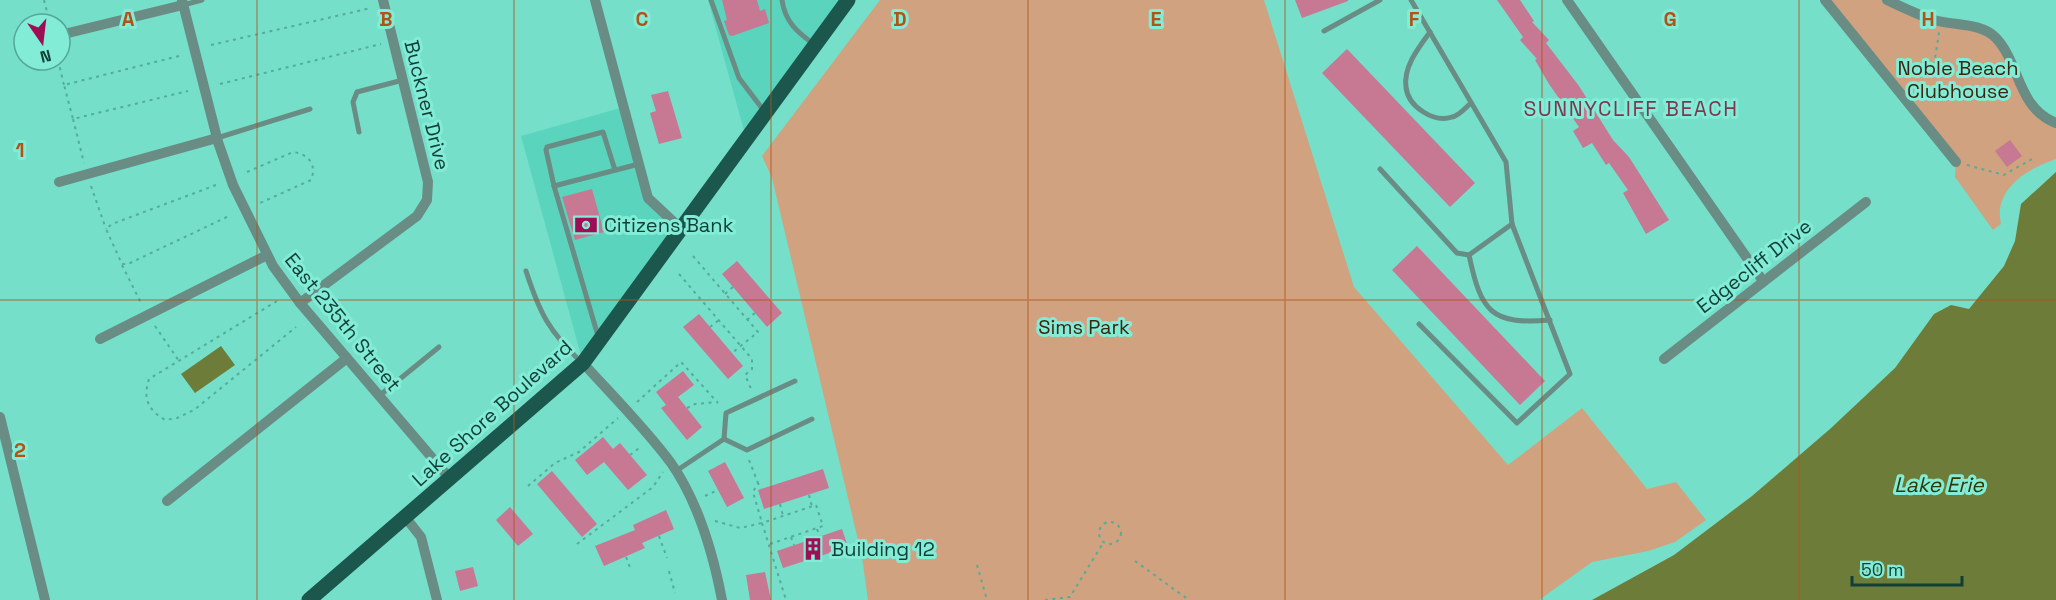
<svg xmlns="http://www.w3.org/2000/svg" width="2056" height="600" font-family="'Space Grotesk',sans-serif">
  <rect width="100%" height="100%" fill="#75dfca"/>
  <!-- built -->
  <g fill="#5bd4be">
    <path d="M 708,0 L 848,0 L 746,138 Z"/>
    <path d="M 624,107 L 648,198 L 680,228 L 583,363 L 521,136 Z"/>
  </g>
  <!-- green -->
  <g fill="#d0a27f">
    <path d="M 880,0 L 1264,0 L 1354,287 L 1508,465 L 1582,408 L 1647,489 L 1676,482 L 1706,520 L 1675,542 L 1648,551 L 1592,562 L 1539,600 L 868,600 L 862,557 L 772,178 L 762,156 Z"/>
    <path d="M 1826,0 L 1887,0 L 1995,37 L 2024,94 L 2056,123 L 2056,159 C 2027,169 1993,189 2001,224 L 1993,230 L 1955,177 L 1956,162 Z"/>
  </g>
  <!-- water -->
  <g fill="#6e7c39">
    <path d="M 2056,172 L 2056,600 L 1592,600 L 1674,555 L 1752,496 L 1830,429 L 1895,368 L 1934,314 L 1951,305 L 1969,309 L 2004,266 L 2015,241 L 2021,204 Z"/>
    <path d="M 221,346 L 235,365 L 195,393 L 181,374 Z"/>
  </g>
  <!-- building -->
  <g fill="#c77892">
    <path d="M 722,0 L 757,0 L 760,11 L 765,9 L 769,23 L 732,36 L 729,35 L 724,21 L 727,20 Z"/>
    <path d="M 1295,0 L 1348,0 L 1348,1 L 1302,18 Z"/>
    <path d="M 1497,0 L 1520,0 L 1534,21 L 1532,22 L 1549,40 L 1546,43 L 1579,86 L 1613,140 L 1629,157 L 1669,220 L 1646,234 L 1623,193 L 1628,190 L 1609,163 L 1606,165 L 1592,143 L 1583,148 L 1573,131 L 1579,127 L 1549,84 L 1535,60 L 1537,59 L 1520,40 L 1523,37 Z"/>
    <path d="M 1347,49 L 1475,183 L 1450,207 L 1322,73 Z"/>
    <path d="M 668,91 L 682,138 L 659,144 L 650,113 L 656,111 L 651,95 Z"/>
    <path d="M 2010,140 L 2022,156 L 2007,167 L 1995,151 Z"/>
    <path d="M 592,189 L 604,232 L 575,240 L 562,197 Z"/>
    <path d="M 1417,246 L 1545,381 L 1520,405 L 1392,270 Z"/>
    <path d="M 737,261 L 782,313 L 767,327 L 722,274 Z"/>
    <path d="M 699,314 L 743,366 L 728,379 L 683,327 Z"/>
    <path d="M 683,371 L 694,385 L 678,397 L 702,427 L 687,440 L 661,408 L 666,405 L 656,392 Z"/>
    <path d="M 603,437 L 613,449 L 620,443 L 647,475 L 628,490 L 604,462 L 587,475 L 575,460 Z"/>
    <path d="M 725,462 L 744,498 L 727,507 L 708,471 Z"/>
    <path d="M 823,469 L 829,488 L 764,509 L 758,490 Z"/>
    <path d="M 552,471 L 597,524 L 582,537 L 537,484 Z"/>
    <path d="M 510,507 L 533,534 L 518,546 L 496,520 Z"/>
    <path d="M 666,510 L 674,529 L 642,543 L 645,548 L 604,566 L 595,546 L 635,530 L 633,525 Z"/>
    <path d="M 842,529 L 848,547 L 783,568 L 777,551 Z"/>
    <path d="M 473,567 L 478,586 L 460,591 L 455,571 Z"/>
    <path d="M 765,572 L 771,600 L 750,600 L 746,575 Z"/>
  </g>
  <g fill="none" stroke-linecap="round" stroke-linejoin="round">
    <!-- path -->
    <g stroke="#55ac9b" stroke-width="2" stroke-dasharray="3 4.5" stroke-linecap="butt">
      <path d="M 44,0 L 50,24"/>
      <path d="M 211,45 L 371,8"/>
      <path d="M 179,56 L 64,85 L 73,119 L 188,91"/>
      <path d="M 58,60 L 64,85"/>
      <path d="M 1934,65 L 1939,32"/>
      <path d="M 220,84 L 381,44"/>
      <path d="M 73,119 L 84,163"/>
      <path d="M 1967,165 L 2004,175 L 2032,159"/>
      <path d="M 247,172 L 293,152 C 309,154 317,165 311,180 L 260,203"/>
      <path d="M 216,185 L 112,224 L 106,229 L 122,264 L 128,264 L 229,216"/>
      <path d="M 91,186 L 106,229"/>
      <path d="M 693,256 L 758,332 L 732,353"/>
      <path d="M 122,265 L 141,303"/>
      <path d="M 679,274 L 752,359 L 752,369 L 745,375 L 752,391"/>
      <path d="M 725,294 L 733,287"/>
      <path d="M 277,301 L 149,379 C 143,398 147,409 165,420 L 177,418 L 194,410 L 296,327"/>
      <path d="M 747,320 L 755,313"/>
      <path d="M 155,326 L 179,361"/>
      <path d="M 710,327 L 719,320"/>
      <path d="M 637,402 L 681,362 L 718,403"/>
      <path d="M 687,408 L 695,404 L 716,402"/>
      <path d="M 630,455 L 642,446"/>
      <path d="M 749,460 L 758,483"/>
      <path d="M 528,486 L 555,463 L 579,452 L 618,418"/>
      <path d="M 809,495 L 812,507"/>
      <path d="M 705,496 L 718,490"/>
      <path d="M 780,504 L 783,516"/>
      <path d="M 715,521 L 740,528 L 762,523 L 753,492 L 758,483 L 761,489"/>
      <circle cx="1110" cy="533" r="11"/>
      <path d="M 817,529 L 820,537"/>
      <path d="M 659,536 L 667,558"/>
      <path d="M 791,537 L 794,545"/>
      <path d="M 577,544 L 653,487 L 663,472"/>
      <path d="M 770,544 L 823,526 L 816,505 L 762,523 L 786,600"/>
      <path d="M 626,557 L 631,570"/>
      <path d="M 1135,561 L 1189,600"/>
      <path d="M 977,565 L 987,600"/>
      <path d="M 669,571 L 675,593"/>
      <path d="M 1045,600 L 1070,597 L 1103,543"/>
    </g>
    <!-- service -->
    <g stroke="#698c84" stroke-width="5">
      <path d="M 711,0 L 739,78 L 764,111"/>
      <path d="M 782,0 C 785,22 797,32 815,45"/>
      <path d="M 1411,0 L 1506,162 L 1512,224 L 1570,374 L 1517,423 L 1419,324"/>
      <path d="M 183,5 L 202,0"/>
      <path d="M 1324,31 L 1380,0"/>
      <path d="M 1430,32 C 1419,47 1403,67 1406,87 C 1408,107 1434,123 1452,117 C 1459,116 1466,107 1471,103"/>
      <path d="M 359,132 L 353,102 L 357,92 L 403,80"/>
      <path d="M 217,138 L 310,109"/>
      <path d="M 1380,169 L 1457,253 L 1469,255 L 1512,224"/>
      <path d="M 554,186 L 639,164"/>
      <path d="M 1469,255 C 1481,312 1491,325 1550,320"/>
      <path d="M 526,271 C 540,314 549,331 581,362"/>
      <path d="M 598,336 L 554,186 L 546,150 L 547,147 L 603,132 L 615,170"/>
      <path d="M 379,396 L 439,347"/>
      <path d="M 724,439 L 747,450 L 812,419"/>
      <path d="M 676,471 L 724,439 L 726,413 L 795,381"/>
    </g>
    <!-- minor -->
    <g stroke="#698c84" stroke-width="10">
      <path d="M 182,0 L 218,142 L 233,185 L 273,266 L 300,303 L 451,480"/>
      <path d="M 595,0 L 648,198 L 680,228"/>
      <path d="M 1567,0 L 1763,281"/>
      <path d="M 1825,0 L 1956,162"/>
      <path d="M 1887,0 C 1902,7 1918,15 1934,20 C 1953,26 1981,22 1996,38 C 2020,63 2017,108 2056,123"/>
      <path d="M 60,35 L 183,5"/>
      <path d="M 19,45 L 24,44"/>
      <path d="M 59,182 L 217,138"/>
      <path d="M 300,303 L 417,216 L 427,200 L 428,182 L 383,0"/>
      <path d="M 100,339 L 267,255"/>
      <path d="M 1664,359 L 1866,202"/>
      <path d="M 583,363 C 612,395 645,428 671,463 C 699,503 713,553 722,600"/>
      <path d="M 0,417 L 45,600"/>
      <path d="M 167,501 L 347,358"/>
      <path d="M 406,518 L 421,537 L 437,600"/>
    </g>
    <!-- primary -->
    <path stroke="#1c574d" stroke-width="15" d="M 309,600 L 583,363 L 848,0"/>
  </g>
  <!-- grid -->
  <path fill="none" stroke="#b25217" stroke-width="1.5" stroke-opacity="0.55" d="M 257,0 L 257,600M 514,0 L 514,600M 771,0 L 771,600M 1028,0 L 1028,600M 1285,0 L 1285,600M 1542,0 L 1542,600M 1799,0 L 1799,600M 0,300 L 2056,300"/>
  <!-- icons -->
  <defs>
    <g id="bank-bare" transform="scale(1.8)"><path d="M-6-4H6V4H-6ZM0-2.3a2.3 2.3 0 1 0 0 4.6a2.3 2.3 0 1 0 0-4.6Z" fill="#9f0d55" stroke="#82ecd7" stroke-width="2.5" paint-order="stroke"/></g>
    <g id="building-bare" transform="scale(1.8)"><path d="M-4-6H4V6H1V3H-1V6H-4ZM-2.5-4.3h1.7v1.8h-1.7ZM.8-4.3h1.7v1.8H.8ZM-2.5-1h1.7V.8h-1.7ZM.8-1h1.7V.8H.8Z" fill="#9f0d55" stroke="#82ecd7" stroke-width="2.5" paint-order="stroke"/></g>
  </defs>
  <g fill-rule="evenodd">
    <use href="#bank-bare" x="586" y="225"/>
    <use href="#building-bare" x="813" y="549"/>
  </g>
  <g text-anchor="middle" stroke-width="6" stroke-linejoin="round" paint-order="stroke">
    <!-- park labels -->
    <g font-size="20" fill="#3d2510" stroke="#82ecd7">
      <text x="1958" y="75">Noble Beach<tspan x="1958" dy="23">Clubhouse</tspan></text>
      <text x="1084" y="334">Sims Park</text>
    </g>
    <!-- street labels -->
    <g font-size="20" fill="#113f37" stroke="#82ecd7">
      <text transform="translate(427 105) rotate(76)" y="7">Buckner Drive</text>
      <text transform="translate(1754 266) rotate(-38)" y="7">Edgecliff Drive</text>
      <text transform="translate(343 322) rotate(51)" y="7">East 235th Street</text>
      <text transform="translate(492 413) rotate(-42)" y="7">Lake Shore Boulevard</text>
    </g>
    <!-- poi labels -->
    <g font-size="20" fill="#113f37" stroke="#82ecd7" text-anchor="start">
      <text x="604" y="232">Citizens Bank</text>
      <text x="831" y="556">Building 12</text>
    </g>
    <!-- neighbourhood labels -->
    <g font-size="21" letter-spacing="1.5" fill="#7d3851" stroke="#82ecd7">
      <text x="1631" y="116">SUNNYCLIFF BEACH</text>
    </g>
    <!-- water labels -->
    <g font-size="21" font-style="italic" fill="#313a04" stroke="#82ecd7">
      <text x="1939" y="492">Lake Erie</text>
    </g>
  </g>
  <g font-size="20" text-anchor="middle" font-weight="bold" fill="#b25217" stroke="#82ecd7" stroke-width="6" stroke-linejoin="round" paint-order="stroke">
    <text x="128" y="26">A</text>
    <text x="386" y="26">B</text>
    <text x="642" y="26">C</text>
    <text x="900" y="26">D</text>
    <text x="1156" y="26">E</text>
    <text x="1414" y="26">F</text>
    <text x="1670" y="26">G</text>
    <text x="1928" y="26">H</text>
    <text x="20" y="157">1</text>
    <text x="20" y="457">2</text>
  </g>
  <!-- north arrow -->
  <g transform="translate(42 42) rotate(166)"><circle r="28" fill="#82ecd7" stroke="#55a797" stroke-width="1.5"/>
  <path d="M0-4.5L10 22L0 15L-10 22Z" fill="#9f0d55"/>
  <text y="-9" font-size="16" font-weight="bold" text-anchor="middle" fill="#113f37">N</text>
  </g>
  <!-- scale -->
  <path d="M1852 576v9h110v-9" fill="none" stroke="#113f37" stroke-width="3"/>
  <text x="1861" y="576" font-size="18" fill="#113f37" stroke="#82ecd7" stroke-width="4.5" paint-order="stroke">50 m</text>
</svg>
